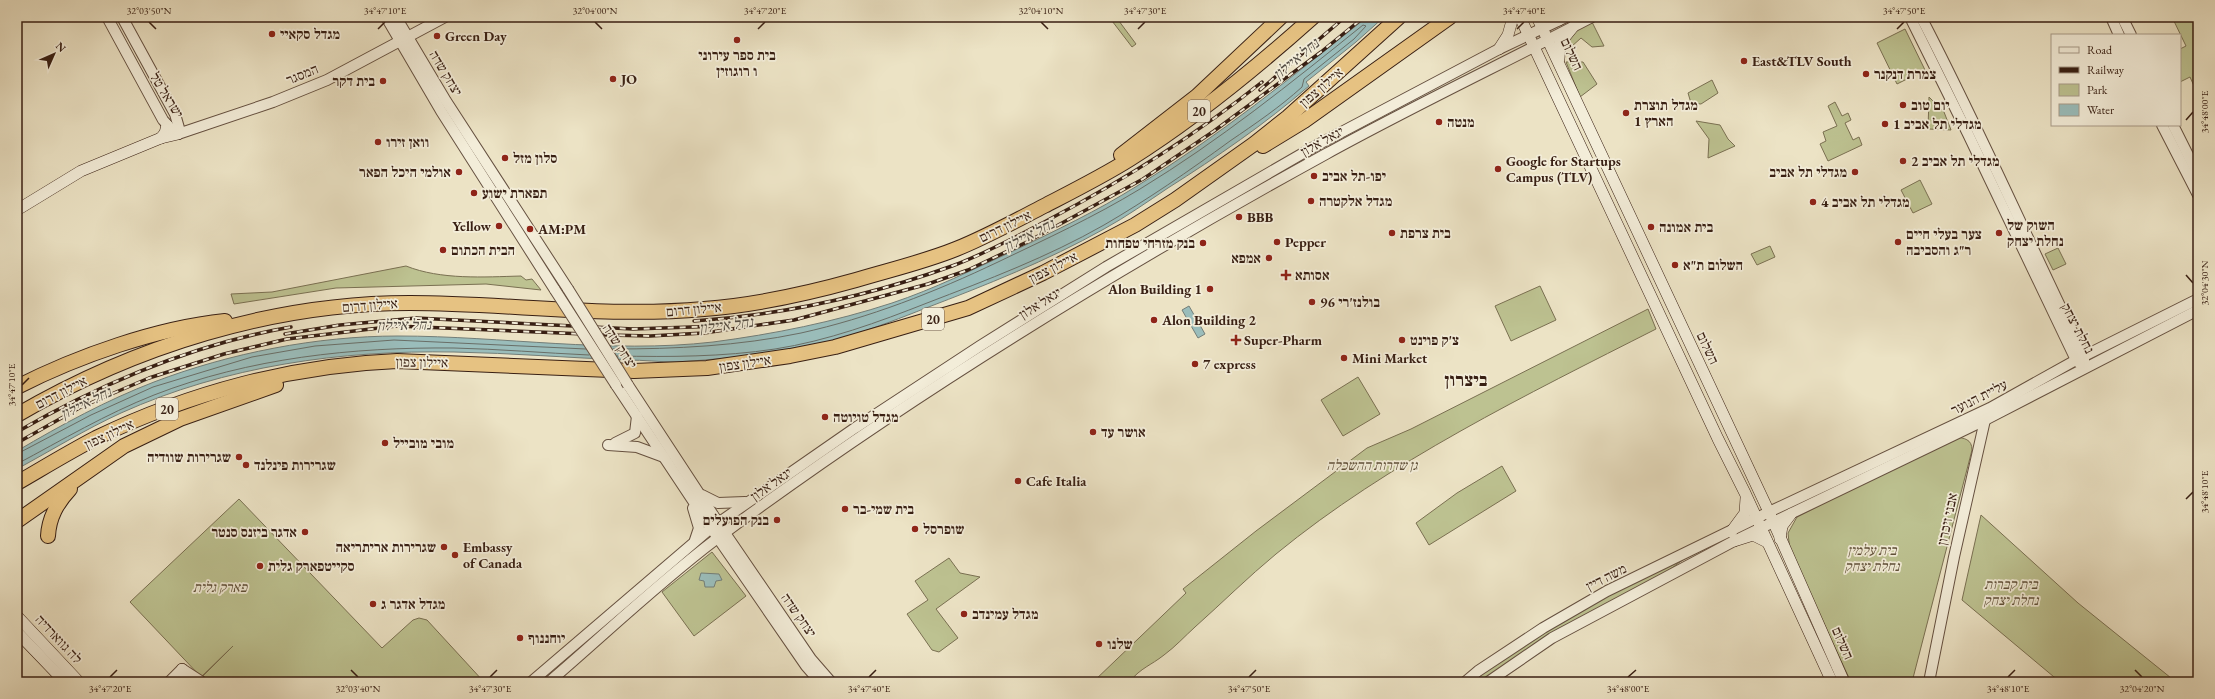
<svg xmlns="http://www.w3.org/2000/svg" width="2215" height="699" font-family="'EB Garamond','Frank Ruhl Libre',serif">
  <rect width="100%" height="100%" fill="#ece3c5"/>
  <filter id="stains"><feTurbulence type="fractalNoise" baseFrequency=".005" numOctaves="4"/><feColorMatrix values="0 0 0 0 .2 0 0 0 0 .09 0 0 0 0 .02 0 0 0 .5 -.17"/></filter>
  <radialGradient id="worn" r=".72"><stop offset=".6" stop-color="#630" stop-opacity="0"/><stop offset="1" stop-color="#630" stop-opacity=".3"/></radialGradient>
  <!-- green -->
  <g fill="#bdc291" stroke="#7a7052">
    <path d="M 1109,17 L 1116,17 L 1136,44 L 1132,47 Z"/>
    <path d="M 2172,17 L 2198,17 L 2198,84 L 2194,86 L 2190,77 L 2180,82 L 2180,49 L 2186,46 Z"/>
    <path d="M 1592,22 L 1604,46 L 1592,47 L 1581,38 L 1571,47 L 1567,46 L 1574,31 Z"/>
    <path d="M 1905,29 L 1925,70 L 1897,84 L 1877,43 Z"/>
    <path d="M 1566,62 L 1583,62 L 1597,84 L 1580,97 Z"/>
    <path d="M 1712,80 L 1718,93 L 1701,104 L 1691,103 L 1688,93 Z"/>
    <path d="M 1929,97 L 1944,112 L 1951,130 L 1928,129 Z"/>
    <path d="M 1835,102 L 1842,116 L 1848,113 L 1851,120 L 1845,123 L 1853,140 L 1859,137 L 1862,145 L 1828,161 L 1820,144 L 1826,141 L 1823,132 L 1837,126 L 1828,106 Z"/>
    <path d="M 1696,121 L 1720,125 L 1728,139 L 1735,146 L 1708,158 L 1709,139 Z"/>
    <path d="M 1920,180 L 1932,204 L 1913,213 L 1901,190 Z"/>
    <path d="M 1770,246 L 1775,257 L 1757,265 L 1751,254 Z"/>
    <path d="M 2058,248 L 2066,264 L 2053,270 L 2045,254 Z"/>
    <path d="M 406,266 C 441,280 484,277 521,276 L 526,280 L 532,279 L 541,290 L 486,284 L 336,288 L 234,304 L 231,294 L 272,292 Z"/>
    <path d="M 1540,286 L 1556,320 L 1511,341 L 1495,306 Z"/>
    <path d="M 1648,309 L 1656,329 C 1528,394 1388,462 1276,554 C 1248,577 1222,603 1195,627 C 1185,636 1175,647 1164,655 C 1150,666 1142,667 1129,682 L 1093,682 L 1186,593 L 1183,589 L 1256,531 L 1367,448 L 1411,429 Z"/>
    <path d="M 1358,377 L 1380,414 L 1343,436 L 1321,400 Z"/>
    <path d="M 1955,437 C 1964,438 1972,439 1972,450 L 1912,682 L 1851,682 L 1790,551 L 1788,533 L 1797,517 Z"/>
    <path d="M 1502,466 L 1516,491 L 1429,545 L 1416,523 L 1457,493 Z"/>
    <path d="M 239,499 L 382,648 L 413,620 L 419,618 L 427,620 L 484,682 L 209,682 L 203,676 L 233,646 L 201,677 L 130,602 Z"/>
    <path d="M 1981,515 L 2078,603 L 2176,682 L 2060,682 L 1962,600 Z"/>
    <path d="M 712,552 L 746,596 L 694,636 L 662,592 Z"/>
    <path d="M 949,558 L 960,573 L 980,577 L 936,609 L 958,638 L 939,652 L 932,650 L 907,614 L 928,600 L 915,581 Z"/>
    <path d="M 1684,559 L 1661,576 L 1577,620 L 1507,664 L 1482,682 L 1470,682 C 1536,633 1608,590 1684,559 Z"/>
  </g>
  <!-- water -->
  <g fill="#9abdbb" stroke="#737e78">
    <path d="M 1367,17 L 1384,17 L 1356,42 L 1306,82 L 1309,86 C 1265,124 1217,157 1168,188 C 1147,202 1126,217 1104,229 C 1047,261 986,285 926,308 C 878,327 825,347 773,353 C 741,357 708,360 676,362 C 660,362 644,360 627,360 C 570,358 512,353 454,352 C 341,350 225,366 121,413 C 86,429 52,450 17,469 L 17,451 C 61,425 107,400 154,382 C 230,353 317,336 398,336 C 503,336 609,354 713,342 C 774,334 834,322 892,303 C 934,289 974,269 1013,251 C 1055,231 1097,211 1137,186 C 1218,137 1293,76 1367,17 Z"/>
    <path d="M 1189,306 L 1205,334 L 1198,338 L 1182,310 Z"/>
    <path d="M 701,573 L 719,574 L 722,580 L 716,581 L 714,587 L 705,587 L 704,581 L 699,580 Z"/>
  </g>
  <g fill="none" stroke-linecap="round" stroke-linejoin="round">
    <!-- shore -->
    <g stroke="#696e67" stroke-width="1">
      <path d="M 613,349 C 675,349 739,346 801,333 C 869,318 935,292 998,262 C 1046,239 1094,217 1140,189 C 1219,141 1291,83 1363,25 L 1366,26 L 1354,39 L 1304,79 L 1302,87 C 1280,107 1255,124 1230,141 C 1189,171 1147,200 1104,225 C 1048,257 987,280 927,303 C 879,322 827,341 775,349 C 723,357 669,357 617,356"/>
      <path d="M 17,454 L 91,415 L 153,387 L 252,357 L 315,346 L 394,340 L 586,349"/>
      <path d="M 17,464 C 62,440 106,414 154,395 C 249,358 353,347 454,348 C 499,349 544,353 589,355"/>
    </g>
    <!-- tertiary casing -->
    <g stroke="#655040" stroke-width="12">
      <g id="tertiary">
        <path d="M 107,17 L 163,120 L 173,131"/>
        <path d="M 122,17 L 175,114 L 179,128 L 178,134"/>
        <path d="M 386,17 L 441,111 L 555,290"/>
        <path d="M 396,17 L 446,101 L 568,289"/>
        <path d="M 1910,17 L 1968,134 L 2076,360 L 2079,363"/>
        <path d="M 1921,17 C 1979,128 2029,243 2084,356 L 2084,362"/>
        <path d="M 2111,17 L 2119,35"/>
        <path d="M 2122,17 L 2131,35"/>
        <path d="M 2162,125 L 2198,195"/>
        <path d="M 2173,125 L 2198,175"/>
        <path d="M 178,134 L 273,102 L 327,80 L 445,17"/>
        <path d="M 616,385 L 711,528 L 806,666 L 820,682"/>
        <path d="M 628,385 L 725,533 L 811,659 L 831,682"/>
        <path d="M 615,443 L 635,433 L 637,416"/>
        <path d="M 608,445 L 637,447 L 664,457"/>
        <path d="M 702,495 L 718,503 L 745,502"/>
        <path d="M 693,508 L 699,528 L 695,540"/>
        <path d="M 182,669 L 202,682"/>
        <path d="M 182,669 L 187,682"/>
        <path d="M 169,682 L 182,669"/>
        <path d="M 531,682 L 711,528 L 855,428 L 980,346 L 1106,267 L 1319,144 L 1499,49 L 1566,17"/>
        <path d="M 549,682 C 604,635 657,584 715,540 C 908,396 1115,270 1326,154 C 1413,106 1504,63 1592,17"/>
        <path d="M 1465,682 L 1478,671 L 1543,628 L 1607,591 L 1769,512 L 1990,408 L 2076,360 L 2198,299"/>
        <path d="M 1488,682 L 1552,638 L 1734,541 L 1985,420 L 2198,310"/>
        <path d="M 1929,682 L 1954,557 L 1985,420"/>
      </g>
    </g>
    <!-- secondary casing -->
    <g stroke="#381f13" stroke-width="12">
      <g id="secondary">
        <path d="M 1520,17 L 1718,439 L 1745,493 L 1832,682"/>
        <path d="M 1537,17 L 1769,512 L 1844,682"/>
        <path d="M 1545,17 L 1559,20"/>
        <path d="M 1499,49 L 1508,35 L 1513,17"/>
        <path d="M 1559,59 L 1560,43 L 1573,27"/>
        <path d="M 161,138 L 165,133 L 167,125"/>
        <path d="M 17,210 L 81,171 L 161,138 L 178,134"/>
        <path d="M 1731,532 L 1745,513 L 1746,498"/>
        <path d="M 1780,539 L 1782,526 L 1791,514"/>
        <path d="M 1734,541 L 1753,535 L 1767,542"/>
        <path d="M 17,616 L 79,682"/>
        <path d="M 17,632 L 65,682"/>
      </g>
    </g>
    <!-- motorway casing -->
    <g stroke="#381f13" stroke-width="16">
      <g id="motorway">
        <path d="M 1263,146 L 1304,121 L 1450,17"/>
        <path d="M 1121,155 L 1197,96 L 1281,17"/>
        <path d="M 17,387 C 78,356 157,328 225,321"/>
        <path d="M 17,415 C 135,346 273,303 410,303 C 508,303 606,318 704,309 C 756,305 806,294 856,280 C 889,270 924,262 956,249 C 986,237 1015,221 1044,206 C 1073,191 1103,176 1130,159 C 1195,118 1256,68 1313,17"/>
        <path d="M 17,483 C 43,468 69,452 96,438 C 189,393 293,365 397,361 L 634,371 L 707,368 L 790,356 L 835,347 L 968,308 L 1043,273 L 1135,225 L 1175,200 L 1254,144 L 1288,117 L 1399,17"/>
        <path d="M 17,521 L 124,446 L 180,419 L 276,385"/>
        <path d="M 48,536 C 49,517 57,503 70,489"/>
      </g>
    </g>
    <!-- tertiary -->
    <use href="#tertiary" stroke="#f3edd9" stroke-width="10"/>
    <!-- secondary -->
    <use href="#secondary" stroke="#f3edd9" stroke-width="11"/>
    <!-- motorway -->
    <use href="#motorway" stroke="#e6c282" stroke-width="14"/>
    <!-- rail casing -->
    <g stroke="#381f13" stroke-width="3.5">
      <g id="rail">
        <path d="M 1260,90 L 1345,17"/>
        <path d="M 694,321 C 782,315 869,296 952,266 C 985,254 1017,236 1048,220 C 1126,179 1193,137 1262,82"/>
        <path d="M 285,334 L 340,325 L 416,318 L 633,329 L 721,326"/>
        <path d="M 17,432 C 102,383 194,344 291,327"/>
        <path d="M 17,443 L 81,407 L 149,378 L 224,354 L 287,339 L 396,326 L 608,335 L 650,336 L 704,333 L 794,320 L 928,284 L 968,270 L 1027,242 L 1143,179 L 1214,131 L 1321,52 L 1364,17"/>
      </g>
    </g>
    <!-- rail -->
    <use href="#rail" stroke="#f3edd9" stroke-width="2" stroke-dasharray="6" stroke-linecap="butt"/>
    <!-- tertiary-bridge casing -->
    <g stroke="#655040" stroke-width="12" stroke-linecap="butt">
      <g id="tertiary-bridge">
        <path d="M 568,289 L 628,385"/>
        <path d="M 555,290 L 616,385"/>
      </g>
    </g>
    <!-- tertiary-bridge -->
    <use href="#tertiary-bridge" stroke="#f3edd9" stroke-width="10"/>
  </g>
  <!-- ticks -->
  <path fill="none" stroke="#381f13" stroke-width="1.5" d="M 149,22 L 156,29M 595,22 L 602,29M 1041,22 L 1048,29M 378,29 L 385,22M 758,29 L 765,22M 1138,29 L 1145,22M 1517,29 L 1524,22M 1897,29 L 1904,22M 2186,120 L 2193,112M 2186,275 L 2193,283M 22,385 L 29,378M 2186,499 L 2193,492M 351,670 L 358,677M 2135,670 L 2142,677M 110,677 L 117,670M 490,677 L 497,670M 869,677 L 876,670M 1249,677 L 1256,670M 1628,677 L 1636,670M 2008,677 L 2015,670"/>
  <!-- markers -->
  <g fill="#8f2418" stroke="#f3edd9" stroke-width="1.5">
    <circle cx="272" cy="34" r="4"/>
    <circle cx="437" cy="36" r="4"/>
    <circle cx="737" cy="40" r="4"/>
    <circle cx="1744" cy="61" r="4"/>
    <circle cx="1866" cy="74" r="4"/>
    <circle cx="613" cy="79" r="4"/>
    <circle cx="383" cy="81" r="4"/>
    <circle cx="1903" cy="105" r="4"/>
    <circle cx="1626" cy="113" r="4"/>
    <circle cx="1439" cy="122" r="4"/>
    <circle cx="1885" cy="124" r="4"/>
    <circle cx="378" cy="142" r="4"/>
    <circle cx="505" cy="158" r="4"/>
    <circle cx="1903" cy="161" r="4"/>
    <circle cx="1498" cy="169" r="4"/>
    <circle cx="459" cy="172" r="4"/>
    <circle cx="1855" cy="172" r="4"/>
    <circle cx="1314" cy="176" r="4"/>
    <circle cx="474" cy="193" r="4"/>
    <circle cx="1311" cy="201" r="4"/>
    <circle cx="1813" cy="202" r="4"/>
    <circle cx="1239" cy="217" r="4"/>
    <circle cx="499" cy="226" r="4"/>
    <circle cx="1651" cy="227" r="4"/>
    <circle cx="530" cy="229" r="4"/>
    <circle cx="1392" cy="233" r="4"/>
    <circle cx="1999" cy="233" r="4"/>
    <circle cx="1277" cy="242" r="4"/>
    <circle cx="1898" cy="242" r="4"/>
    <circle cx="1203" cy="243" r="4"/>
    <circle cx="443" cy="250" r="4"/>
    <circle cx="1269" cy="258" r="4"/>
    <circle cx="1675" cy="265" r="4"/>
    <path d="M1284 269h4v4h4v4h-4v4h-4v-4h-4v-4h4z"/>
    <circle cx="1210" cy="289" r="4"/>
    <circle cx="1312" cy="302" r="4"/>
    <circle cx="1154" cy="320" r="4"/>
    <path d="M1234 334h4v4h4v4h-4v4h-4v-4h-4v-4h4z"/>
    <circle cx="1402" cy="340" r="4"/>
    <circle cx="1344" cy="358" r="4"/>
    <circle cx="1195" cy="364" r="4"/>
    <circle cx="825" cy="417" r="4"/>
    <circle cx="1093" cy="432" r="4"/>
    <circle cx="385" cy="443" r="4"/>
    <circle cx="239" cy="457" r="4"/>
    <circle cx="246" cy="465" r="4"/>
    <circle cx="1018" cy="481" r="4"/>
    <circle cx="845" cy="509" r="4"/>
    <circle cx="777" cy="520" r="4"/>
    <circle cx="915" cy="529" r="4"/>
    <circle cx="305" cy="532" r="4"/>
    <circle cx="444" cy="547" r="4"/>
    <circle cx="455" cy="555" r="4"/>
    <circle cx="260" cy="566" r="4"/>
    <circle cx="373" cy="604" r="4"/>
    <circle cx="964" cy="614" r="4"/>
    <circle cx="520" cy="638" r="4"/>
    <circle cx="1099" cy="644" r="4"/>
  </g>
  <g text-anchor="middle" stroke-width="3.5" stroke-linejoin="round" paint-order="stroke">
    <!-- shield labels -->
    <g fill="#f3edd9" stroke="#705d4e" stroke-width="1">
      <rect x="1188" y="100" width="22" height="22" rx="3"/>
      <rect x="922" y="308" width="22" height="22" rx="3"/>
      <rect x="156" y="398" width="22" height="22" rx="3"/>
    </g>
    <g font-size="13" font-weight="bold" fill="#381f13">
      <text x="1199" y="116">20</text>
      <text x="933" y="324">20</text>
      <text x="167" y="414">20</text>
    </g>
    <!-- poi labels -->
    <g font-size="14" font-weight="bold" fill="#381f13" stroke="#f3edd9" text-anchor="start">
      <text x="280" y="39">מגדל סקאיי</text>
      <text x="445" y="41">Green Day</text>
      <text x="737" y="60" text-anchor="middle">בית ספר עירוני<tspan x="737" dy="16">ו רוגוזין</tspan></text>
      <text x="1752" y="66">East&amp;TLV South</text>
      <text x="1874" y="79">צמרת דנקנר</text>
      <text x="621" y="84">JO</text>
      <text x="375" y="86" text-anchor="end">בית דקר</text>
      <text x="1634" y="110">מגדל תוצרת<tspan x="1634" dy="16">הארץ 1</tspan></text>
      <text x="1911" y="110">יום טוב</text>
      <text x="1447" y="127">מנטה</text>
      <text x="1893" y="129">מגדלי תל אביב 1</text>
      <text x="386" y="147">וואן זירו</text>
      <text x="513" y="163">סלון מזל</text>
      <text x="1506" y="166">Google for Startups<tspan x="1506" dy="16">Campus (TLV)</tspan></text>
      <text x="1911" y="166">מגדלי תל אביב 2</text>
      <text x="451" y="177" text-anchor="end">אולמי היכל הפאר</text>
      <text x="1847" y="177" text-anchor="end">מגדלי תל אביב</text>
      <text x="1322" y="181">יפו-תל אביב</text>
      <text x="482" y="198">תפארת ישוע</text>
      <text x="1319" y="206">מגדל אלקטרה</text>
      <text x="1821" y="207">מגדלי תל אביב 4</text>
      <text x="1247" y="222">BBB</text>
      <text x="2007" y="230">השוק של<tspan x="2007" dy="16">נחלת יצחק</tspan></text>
      <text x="491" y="231" text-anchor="end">Yellow</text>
      <text x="1659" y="232">בית אמונה</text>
      <text x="538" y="234">AM:PM</text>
      <text x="1400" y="238">בית צרפת</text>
      <text x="1906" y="239">צער בעלי חיים<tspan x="1906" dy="16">ר"ג והסביבה</tspan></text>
      <text x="1285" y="247">Pepper</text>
      <text x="1195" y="248" text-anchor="end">בנק מזרחי טפחות</text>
      <text x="451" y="255">הבית הכתום</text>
      <text x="1261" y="263" text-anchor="end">אמפא</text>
      <text x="1683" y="270">השלום ת"א</text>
      <text x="1295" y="280">אסותא</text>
      <text x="1202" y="294" text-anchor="end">Alon Building 1</text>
      <text x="1320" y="307">בולנז'רי 96</text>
      <text x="1162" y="325">Alon Building 2</text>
      <text x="1244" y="345">Super-Pharm</text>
      <text x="1410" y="345">צ'ק פוינט</text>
      <text x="1352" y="363">Mini Market</text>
      <text x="1203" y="369">7 express</text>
      <text x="833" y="422">מגדל טויוטה</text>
      <text x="1101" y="437">אושר עד</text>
      <text x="393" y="448">מובי מובייל</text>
      <text x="231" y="462" text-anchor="end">שגרירות שוודיה</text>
      <text x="254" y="470">שגרירות פינלנד</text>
      <text x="1026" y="486">Cafe Italia</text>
      <text x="853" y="514">בית שמי-בר</text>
      <text x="769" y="525" text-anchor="end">בנק הפועלים</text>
      <text x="923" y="534">שופרסל</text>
      <text x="297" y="537" text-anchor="end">אדגר ביזנס סנטר</text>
      <text x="436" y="552" text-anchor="end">שגרירות אריתריאה</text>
      <text x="463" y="552">Embassy<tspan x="463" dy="16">of Canada</tspan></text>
      <text x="268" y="571">סקייטפארק גלית</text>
      <text x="381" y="609">מגדל אדגר ג</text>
      <text x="972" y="619">מגדל עמינדב</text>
      <text x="528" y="643">יוחננוף</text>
      <text x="1107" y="649">שלנו</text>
    </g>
    <!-- street labels -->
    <g font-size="14" fill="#381f13" stroke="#f3edd9">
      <text transform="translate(1572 54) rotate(65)" y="5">השלום</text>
      <text transform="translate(446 73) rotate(59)" y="5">יצחק שדה</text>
      <text transform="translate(302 74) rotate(-22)" y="5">המסגר</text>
      <text transform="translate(1321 87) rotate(-41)" y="5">איילון צפון</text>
      <text transform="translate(167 95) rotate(58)" y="5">ישראל טל</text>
      <text transform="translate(1322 141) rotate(-29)" y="5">יגאל אלון</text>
      <text transform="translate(1005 226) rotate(-26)" y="5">איילון דרום</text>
      <text transform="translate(1053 267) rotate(-27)" y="5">איילון צפון</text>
      <text transform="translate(1040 303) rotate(-32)" y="5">יגאל אלון</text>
      <text transform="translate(370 305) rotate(-4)" y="5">איילון דרום</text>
      <text transform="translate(694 309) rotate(-5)" y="5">איילון דרום</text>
      <text transform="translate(2078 328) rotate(62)" y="5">נחלת יצחק</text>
      <text transform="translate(620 346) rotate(57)" y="5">יצחק שדה</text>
      <text transform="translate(1708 348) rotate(65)" y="5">השלום</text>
      <text transform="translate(422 362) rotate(1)" y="5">איילון צפון</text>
      <text transform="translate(745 363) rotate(-8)" y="5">איילון צפון</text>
      <text transform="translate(61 392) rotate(-27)" y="5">איילון דרום</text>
      <text transform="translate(1979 397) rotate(-27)" y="5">עליית הנוער</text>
      <text transform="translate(109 434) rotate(-25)" y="5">איילון צפון</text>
      <text transform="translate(771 484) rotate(-35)" y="5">יגאל אלון</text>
      <text transform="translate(1947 519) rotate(-78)" y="5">אבני זיכרון</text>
      <text transform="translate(1606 577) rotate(-27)" y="5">משה דיין</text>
      <text transform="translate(799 615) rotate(55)" y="5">יצחק שדה</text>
      <text transform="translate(59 639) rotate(47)" y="5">לה גווארדיה</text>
      <text transform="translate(1843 643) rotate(66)" y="5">השלום</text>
    </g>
    <!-- park labels -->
    <g font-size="14" font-style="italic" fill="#605039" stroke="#f3edd9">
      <text x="1372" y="470">גן שדרות ההשכלה</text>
      <text x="1872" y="555">בית עלמין<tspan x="1872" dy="16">נחלת יצחק</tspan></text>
      <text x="2011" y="589">בית קברות<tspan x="2011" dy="16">נחלת יצחק</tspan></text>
      <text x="220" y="592">פארק גלית</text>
    </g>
    <!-- water labels -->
    <g font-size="15" font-style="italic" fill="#554e45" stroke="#f3edd9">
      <text transform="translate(1296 59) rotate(-40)" y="5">נחל איילון</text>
      <text transform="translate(1029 235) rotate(-27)" y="5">נחל איילון</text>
      <text transform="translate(404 325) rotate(-1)" y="5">נחל איילון</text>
      <text transform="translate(726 325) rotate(-7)" y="5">נחל איילון</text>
      <text transform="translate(86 403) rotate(-26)" y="5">נחל איילון</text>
    </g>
    <!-- district labels -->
    <g font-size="18" font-weight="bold" fill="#381f13" stroke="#f3edd9">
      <text x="1466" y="386">ביצרון</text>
    </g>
  </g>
  <!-- margin -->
  <rect width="2215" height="699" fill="none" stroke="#ece3c5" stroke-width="44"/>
  <!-- legend -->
  <rect x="2051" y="34" width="130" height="92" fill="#f3edd9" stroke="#a89b8a"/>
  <rect x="2059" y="47" width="20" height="6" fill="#f3edd9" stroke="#a89b8a"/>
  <text x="2087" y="54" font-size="12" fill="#381f13">Road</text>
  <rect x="2059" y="67" width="20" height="6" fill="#381f13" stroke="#a89b8a"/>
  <text x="2087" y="74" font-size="12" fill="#381f13">Railway</text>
  <rect x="2059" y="84" width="20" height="12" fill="#bdc291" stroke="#a89b8a"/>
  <text x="2087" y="94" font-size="12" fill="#381f13">Park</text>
  <rect x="2059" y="104" width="20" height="12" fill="#9abdbb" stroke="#a89b8a"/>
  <text x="2087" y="114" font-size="12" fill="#381f13">Water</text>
  <!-- north arrow -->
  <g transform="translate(54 54) rotate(45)" stroke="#f3edd9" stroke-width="3" paint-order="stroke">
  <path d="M0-3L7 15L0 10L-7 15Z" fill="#381f13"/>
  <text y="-6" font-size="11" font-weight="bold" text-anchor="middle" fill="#381f13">N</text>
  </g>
  <rect x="22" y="22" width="2171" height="655" fill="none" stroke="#381f13" stroke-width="1.5"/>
  <g font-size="10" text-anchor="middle" fill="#381f13">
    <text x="149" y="14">32°03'50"N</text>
    <text x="385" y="14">34°47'10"E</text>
    <text x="595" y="14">32°04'00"N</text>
    <text x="765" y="14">34°47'20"E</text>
    <text x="1041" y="14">32°04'10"N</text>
    <text x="1145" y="14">34°47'30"E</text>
    <text x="1524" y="14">34°47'40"E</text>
    <text x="1904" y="14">34°47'50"E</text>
    <text transform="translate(2204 112) rotate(-90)" y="4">34°48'00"E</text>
    <text transform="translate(2204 283) rotate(-90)" y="4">32°04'30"N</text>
    <text transform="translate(11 385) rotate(-90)" y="4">34°47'10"E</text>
    <text transform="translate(2204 492) rotate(-90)" y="4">34°48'10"E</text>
    <text x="110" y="692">34°47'20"E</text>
    <text x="358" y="692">32°03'40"N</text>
    <text x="490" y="692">34°47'30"E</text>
    <text x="869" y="692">34°47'40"E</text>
    <text x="1249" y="692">34°47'50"E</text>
    <text x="1628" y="692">34°48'00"E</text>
    <text x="2008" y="692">34°48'10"E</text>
    <text x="2142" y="692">32°04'20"N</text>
  </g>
  <rect width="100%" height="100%" filter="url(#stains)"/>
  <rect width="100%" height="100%" fill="url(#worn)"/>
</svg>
